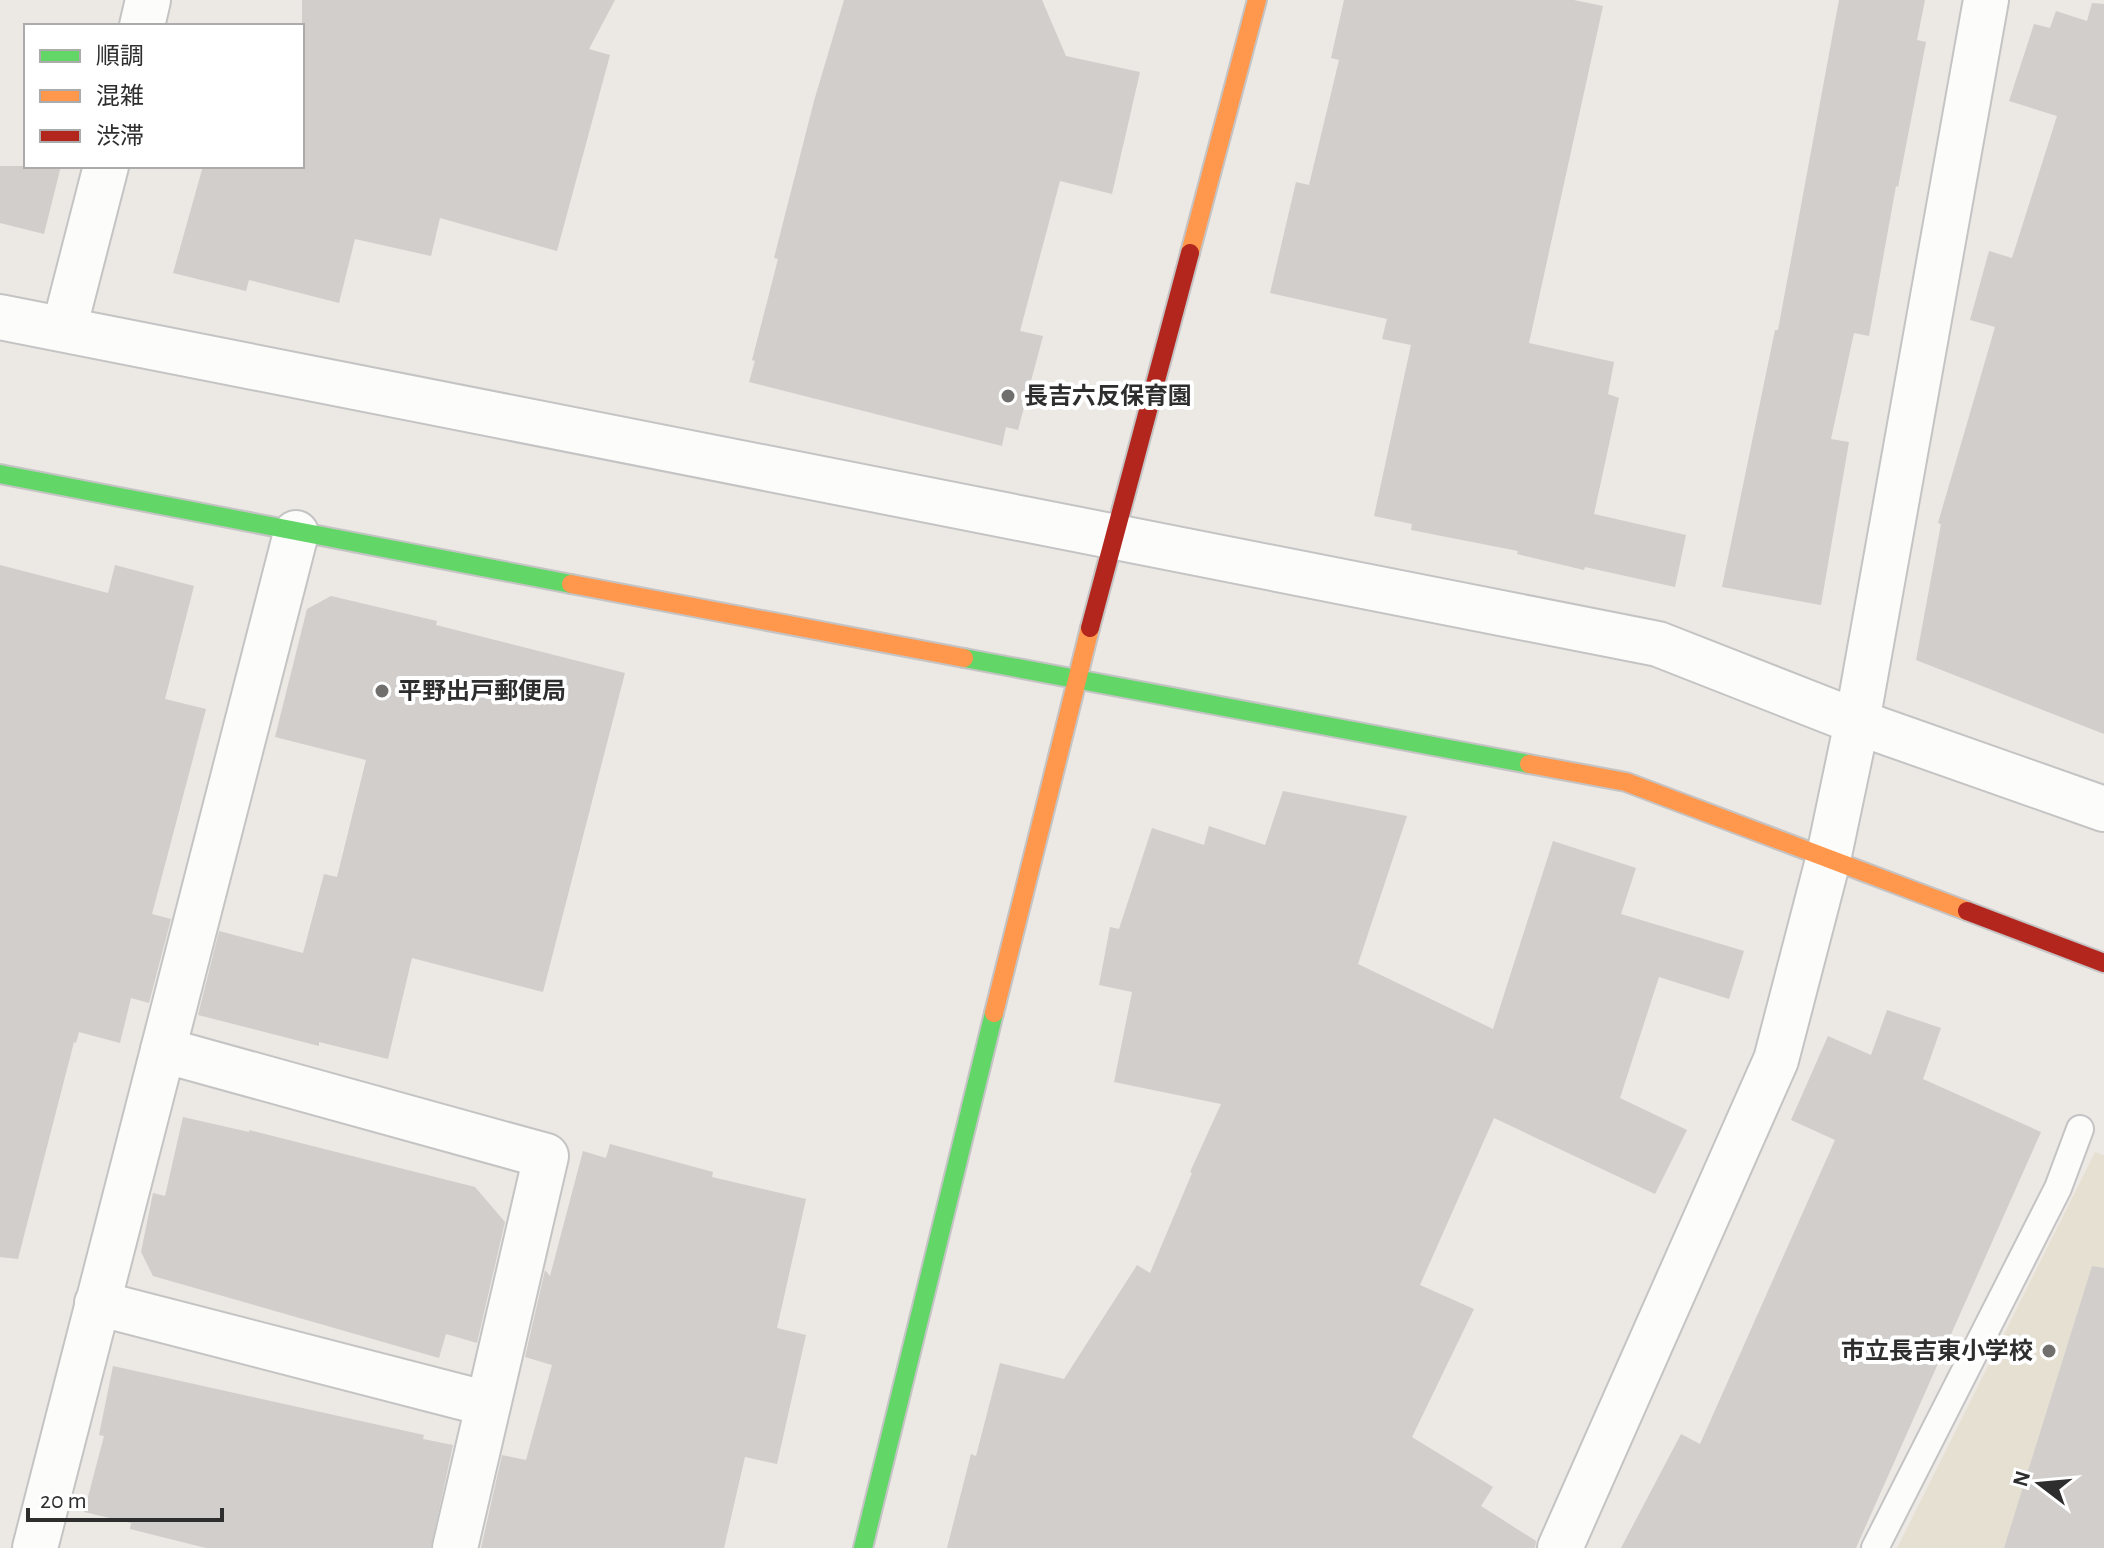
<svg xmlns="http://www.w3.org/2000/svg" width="2104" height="1548" font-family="'Alegreya Sans','Noto Sans JP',sans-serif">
  <rect width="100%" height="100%" fill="#ece8e4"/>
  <!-- education -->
  <path fill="#e6e0d3" d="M 2095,1152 L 2104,1155 L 2104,1548 L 1897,1548 Z"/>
  <!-- building -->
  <g fill="#d1cecb">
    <path d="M 302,0 L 615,0 L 589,49 L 610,55 L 557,251 L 440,218 L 431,256 L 355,239 L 339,303 L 249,280 L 246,291 L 173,273 L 203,166 L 302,166 Z"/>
    <path d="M 844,0 L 1042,0 L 1066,56 L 1140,72 L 1112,194 L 1060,181 L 1020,331 L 1043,336 L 1018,430 L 1006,427 L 1002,446 L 749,382 L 755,361 L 752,360 L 778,259 L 774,258 L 814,101 Z"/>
    <path d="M 1344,0 L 1574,0 L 1603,6 L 1529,343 L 1614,362 L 1608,394 L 1619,398 L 1594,514 L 1686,535 L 1675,587 L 1585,567 L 1584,570 L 1517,554 L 1518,551 L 1411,530 L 1412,524 L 1374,516 L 1411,345 L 1382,339 L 1387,319 L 1270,293 L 1296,182 L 1309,185 L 1339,60 L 1331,58 Z"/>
    <path d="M 1839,0 L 1925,0 L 1917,40 L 1926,42 L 1898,187 L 1896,186 L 1869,336 L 1854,333 L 1831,439 L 1849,442 L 1821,605 L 1722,587 L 1775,330 L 1778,330 Z"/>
    <path d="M 2092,3 L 2104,4 L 2104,734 L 1916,660 L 1941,524 L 1938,523 L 1995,327 L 1970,320 L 1989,251 L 2012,258 L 2057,116 L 2009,101 L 2034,24 L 2050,28 L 2056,11 L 2087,21 Z"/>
    <path d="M 0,166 L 61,166 L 44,234 L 0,223 Z"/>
    <path d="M 0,565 L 108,593 L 115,565 L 194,586 L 165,699 L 206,709 L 152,914 L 171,919 L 149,1003 L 131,998 L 120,1043 L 79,1032 L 76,1043 L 74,1042 L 18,1259 L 0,1257 Z"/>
    <path d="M 331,596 L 437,621 L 436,625 L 625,673 L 543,992 L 412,958 L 388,1059 L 319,1042 L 319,1046 L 198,1015 L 219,931 L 303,953 L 324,874 L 337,877 L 366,760 L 275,737 L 307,609 Z"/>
    <path d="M 1283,791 L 1407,816 L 1358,964 L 1493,1029 L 1553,841 L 1636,868 L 1621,914 L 1744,951 L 1729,999 L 1659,977 L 1620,1098 L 1687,1130 L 1655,1194 L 1494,1118 L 1420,1285 L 1474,1309 L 1412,1437 L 1493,1487 L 1481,1506 L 1536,1541 L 1535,1548 L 947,1548 L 971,1454 L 976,1456 L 1000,1363 L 1064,1379 L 1137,1265 L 1150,1273 L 1192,1173 L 1190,1172 L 1221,1104 L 1114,1082 L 1132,992 L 1099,985 L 1110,927 L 1119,929 L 1152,828 L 1204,845 L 1209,826 L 1265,845 Z"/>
    <path d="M 1887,1010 L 1941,1028 L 1923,1079 L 2041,1132 L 1856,1548 L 1621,1548 L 1681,1434 L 1700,1444 L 1835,1140 L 1791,1120 L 1828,1036 L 1871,1055 Z"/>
    <path d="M 183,1117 L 249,1132 L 249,1130 L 475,1187 L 505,1222 L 477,1343 L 446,1334 L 439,1358 L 153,1276 L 141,1252 L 153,1193 L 165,1196 Z"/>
    <path d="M 610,1144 L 713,1172 L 712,1177 L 806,1199 L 777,1328 L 806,1335 L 777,1464 L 745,1457 L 724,1548 L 481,1548 L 502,1455 L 526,1460 L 552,1365 L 525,1357 L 545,1270 L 550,1276 L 583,1151 L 606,1158 Z"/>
    <path d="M 2092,1266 L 2104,1268 L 2104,1548 L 2004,1548 Z"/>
    <path d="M 113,1366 L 424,1435 L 423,1439 L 453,1445 L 431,1548 L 206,1548 L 130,1529 L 131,1523 L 84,1512 L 104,1436 L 99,1435 Z"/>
  </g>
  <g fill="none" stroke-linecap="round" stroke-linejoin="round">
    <!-- lane casing -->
    <g stroke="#c5c4c5" stroke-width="30">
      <path id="lane" d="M 1875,1548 L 2058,1188 L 2080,1129"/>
    </g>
    <!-- street casing -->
    <g stroke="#c5c4c5" stroke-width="48">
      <g id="street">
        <path d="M 142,26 L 148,0"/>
        <path d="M 0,317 L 1658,644 L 1857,722 L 2104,809"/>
        <path d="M 64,329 L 106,166"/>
        <path d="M 163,1050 L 546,1156 L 455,1548"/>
        <path d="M 97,1303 L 488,1404"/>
        <path d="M 35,1548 L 296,533"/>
        <path d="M 1560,1548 L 1776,1060 L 1828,860 L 1857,722 L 1986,0"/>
      </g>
    </g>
    <!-- fast casing -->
    <g stroke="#c5c4c5" stroke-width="22">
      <g id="fast">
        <path d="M 0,474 L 571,584"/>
        <path d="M 964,658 L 1529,764"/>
        <path d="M 863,1548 L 994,1013"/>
      </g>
    </g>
    <!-- slow casing -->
    <g stroke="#c5c4c5" stroke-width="22">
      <g id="slow">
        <path d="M 1190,253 L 1257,0"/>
        <path d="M 571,584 L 964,658"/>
        <path d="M 1529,764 L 1626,782 L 1967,911"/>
        <path d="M 994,1013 L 1090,628"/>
      </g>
    </g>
    <!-- jam casing -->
    <g stroke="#c5c4c5" stroke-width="22">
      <g id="jam">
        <path d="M 1090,628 L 1190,253"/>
        <path d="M 1967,911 L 2104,963"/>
      </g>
    </g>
    <!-- lane -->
    <use href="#lane" stroke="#fcfcfb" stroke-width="26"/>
    <!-- street -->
    <use href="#street" stroke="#fcfcfb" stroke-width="44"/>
    <!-- fast -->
    <use href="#fast" stroke="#63d668" stroke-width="18"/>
    <!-- slow -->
    <use href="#slow" stroke="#ff974d" stroke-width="18"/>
    <!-- jam -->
    <use href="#jam" stroke="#b3261e" stroke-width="18"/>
  </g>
  <!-- markers -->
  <g fill="#706f6e" stroke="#fff" stroke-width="3">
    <circle cx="1008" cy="396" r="8"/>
    <circle cx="382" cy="691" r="8"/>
    <circle cx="2049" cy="1351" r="8"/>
  </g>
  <g text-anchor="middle" stroke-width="8" stroke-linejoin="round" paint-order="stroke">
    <!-- poi labels -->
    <g font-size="24" font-weight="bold" fill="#2e2e2e" stroke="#fff" text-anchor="start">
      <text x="1024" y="404">長吉六反保育園</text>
      <text x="398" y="699">平野出戸郵便局</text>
      <text x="2033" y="1359" text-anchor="end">市立長吉東小学校</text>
    </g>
  </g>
  <!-- legend -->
  <rect x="24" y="24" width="280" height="144" fill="#ffffff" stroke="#ababab" stroke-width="2"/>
  <rect x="40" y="50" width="40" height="12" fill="#63d668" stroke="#ababab" stroke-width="2"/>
  <text x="96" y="64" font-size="24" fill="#2e2e2e">順調</text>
  <rect x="40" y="90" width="40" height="12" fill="#ff974d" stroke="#ababab" stroke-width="2"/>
  <text x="96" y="104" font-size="24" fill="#2e2e2e">混雑</text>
  <rect x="40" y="130" width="40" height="12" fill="#b3261e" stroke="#ababab" stroke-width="2"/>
  <text x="96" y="144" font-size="24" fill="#2e2e2e">渋滞</text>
  <!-- north arrow -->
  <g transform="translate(2040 1484) rotate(286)" stroke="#ffffff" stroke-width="6" paint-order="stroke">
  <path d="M0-6L14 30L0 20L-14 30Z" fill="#2e2e2e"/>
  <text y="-12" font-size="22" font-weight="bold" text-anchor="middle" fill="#2e2e2e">N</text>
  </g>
  <!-- scale -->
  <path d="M28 1508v12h194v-12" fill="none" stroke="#2e2e2e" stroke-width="4"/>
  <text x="40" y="1508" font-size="24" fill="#2e2e2e" stroke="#ffffff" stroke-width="6" paint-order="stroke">20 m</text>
</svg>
